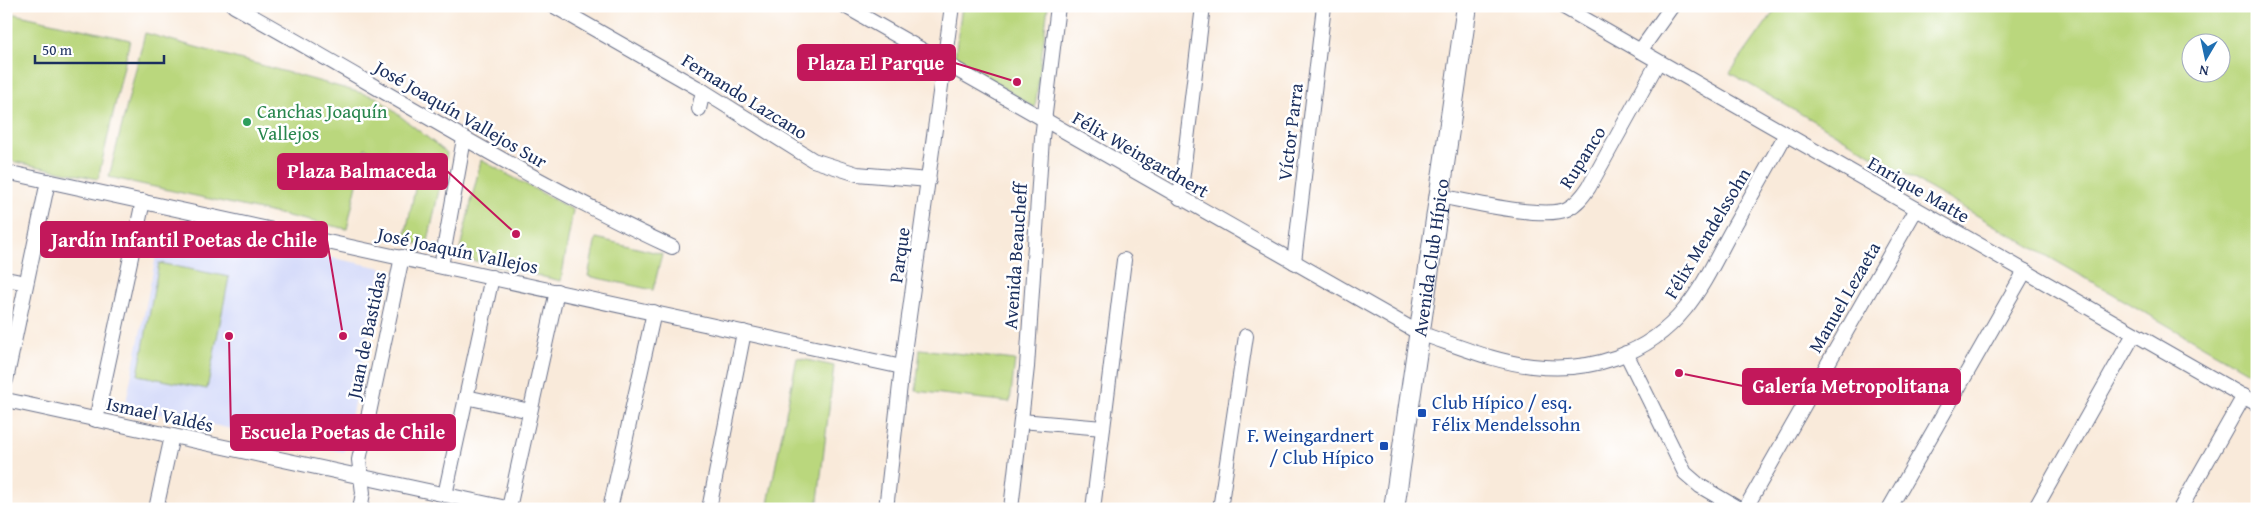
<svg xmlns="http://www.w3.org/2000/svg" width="2263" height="515" font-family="'Gentium Book Plus',serif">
  <rect width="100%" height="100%" fill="#fff"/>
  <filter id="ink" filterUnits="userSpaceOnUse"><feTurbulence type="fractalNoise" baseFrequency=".02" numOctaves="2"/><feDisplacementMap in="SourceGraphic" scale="10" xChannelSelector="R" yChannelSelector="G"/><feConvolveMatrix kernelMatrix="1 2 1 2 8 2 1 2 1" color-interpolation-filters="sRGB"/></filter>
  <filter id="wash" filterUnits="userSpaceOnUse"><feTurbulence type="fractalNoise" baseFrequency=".0096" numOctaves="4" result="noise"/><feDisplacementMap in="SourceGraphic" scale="20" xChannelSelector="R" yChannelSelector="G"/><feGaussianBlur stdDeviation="1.12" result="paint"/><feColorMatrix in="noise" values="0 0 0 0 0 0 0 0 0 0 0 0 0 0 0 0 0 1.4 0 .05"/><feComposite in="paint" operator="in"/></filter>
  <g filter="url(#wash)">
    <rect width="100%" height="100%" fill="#f9eada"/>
    <!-- built -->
    <path fill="#d3d9f9" d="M 163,223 L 382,268 L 344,452 L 125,407 Z"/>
    <!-- green -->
    <g fill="#bad77d" stroke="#6a836e" fill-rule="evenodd">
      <path d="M 962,6 L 1048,6 L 1035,108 L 955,56 Z"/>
      <path d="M 1778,6 L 2257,6 L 2257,377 L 1730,73 ZM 2220,42 L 2220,72 L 2190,72 L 2190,42 Z"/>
      <path d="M 6,12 L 130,40 L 98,179 L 6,160 Z"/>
      <path d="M 145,33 L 376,97 L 447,153 L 427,246 L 404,241 L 418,175 L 365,148 L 347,229 L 109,177 Z"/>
      <path d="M 481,160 L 573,210 L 561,281 L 458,257 Z"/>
      <path d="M 596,238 L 662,254 L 653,290 L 588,276 Z"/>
      <path d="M 159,263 L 229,277 L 207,389 L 138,375 Z"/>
      <path d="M 920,349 L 1015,360 L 1010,402 L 916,391 Z"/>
      <path d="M 797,358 L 834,366 L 817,509 L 767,509 Z"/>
    </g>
  </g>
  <g filter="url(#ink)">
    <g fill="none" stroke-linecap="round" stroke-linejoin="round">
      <!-- street casing -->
      <g stroke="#697089" stroke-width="16">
        <g id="street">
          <path d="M 234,6 C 380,87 521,177 672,247"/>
          <path d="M 554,6 L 703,91 L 813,160 L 857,174 L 929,180"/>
          <path d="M 845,6 L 1419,333 C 1456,345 1494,362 1532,366 C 1590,373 1648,355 1685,309 C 1703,287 1715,261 1728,237 C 1747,203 1767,169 1786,134"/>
          <path d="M 1562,6 L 2257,404"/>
          <path d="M 1640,51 L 1672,6"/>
          <path d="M 699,109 L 703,91"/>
          <path d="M 6,172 L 902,367"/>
          <path d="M 1439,196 C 1466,201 1545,220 1567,209 C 1577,204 1583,196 1589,187 L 1658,62"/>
          <path d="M 1180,198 L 1203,6"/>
          <path d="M 1294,262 L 1324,6"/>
          <path d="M 441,266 L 464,139"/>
          <path d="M 6,279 L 26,283"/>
          <path d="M 1626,353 L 1685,473 L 1700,486 L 1739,509"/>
          <path d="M 6,380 L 48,181"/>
          <path d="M 466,397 L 530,411"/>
          <path d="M 6,400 L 511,509"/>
          <path d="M 96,420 L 143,201"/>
          <path d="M 1021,421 L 1103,428"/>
          <path d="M 445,495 L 492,277"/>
          <path d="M 509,508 L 557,291"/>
          <path d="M 156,509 L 172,436"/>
          <path d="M 360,509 L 363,493 L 359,460 L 402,257"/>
          <path d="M 610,509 L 654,312"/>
          <path d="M 709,509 L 744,332"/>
          <path d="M 886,509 L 902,367 L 952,6"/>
          <path d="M 1011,509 L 1027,367 L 1042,138 L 1058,6"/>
          <path d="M 1093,509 L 1124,260"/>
          <path d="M 1220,509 L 1246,336"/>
          <path d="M 1745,509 L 1916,209"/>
          <path d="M 1889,509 L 2025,271"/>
          <path d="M 2035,509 L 2134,334"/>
          <path d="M 2180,509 L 2244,396"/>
        </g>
      </g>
      <!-- secondary casing -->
      <g stroke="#697089" stroke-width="22">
        <g id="secondary">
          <path id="s1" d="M 1394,509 L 1467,6"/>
        </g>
      </g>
      <!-- street -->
      <use href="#street" stroke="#fff" stroke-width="14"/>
      <!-- secondary -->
      <use href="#secondary" stroke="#fff" stroke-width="20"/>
    </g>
  </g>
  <!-- markers -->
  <circle fill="#2e9e5b" stroke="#fff" stroke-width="2" cx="247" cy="122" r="5"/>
  <g fill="#1a4fb4" stroke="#fff" stroke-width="2">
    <rect x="1417" y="408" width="10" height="10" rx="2.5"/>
    <rect x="1379" y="441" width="10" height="10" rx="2.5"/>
  </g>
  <g text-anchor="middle" stroke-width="5" stroke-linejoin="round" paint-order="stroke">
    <!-- street labels -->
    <g font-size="19" fill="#1b2f5e" stroke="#fff">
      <text transform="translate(745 96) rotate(32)" y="7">Fernando Lazcano</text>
      <text transform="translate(461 114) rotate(30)" y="7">José Joaquín Vallejos Sur</text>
      <text transform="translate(1290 132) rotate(-83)" y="7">Víctor Parra</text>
      <text transform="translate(1141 154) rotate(30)" y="7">Félix Weingardnert</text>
      <text transform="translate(1582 157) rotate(-58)" y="7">Rupanco</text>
      <text transform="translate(1919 189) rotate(30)" y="7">Enrique Matte</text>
      <text transform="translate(1707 233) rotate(-59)" y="7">Félix Mendelssohn</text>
      <text transform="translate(458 250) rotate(12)" y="7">José Joaquín Vallejos</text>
      <text transform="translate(899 255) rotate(-82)" y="7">Parque</text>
      <text transform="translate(1015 256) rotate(-86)" y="7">Avenida Beaucheff</text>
      <text dy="7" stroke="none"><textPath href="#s1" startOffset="254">Avenida Club Hípico</textPath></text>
      <text transform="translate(1844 297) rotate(-60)" y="7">Manuel Lezaeta</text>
      <text transform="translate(366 335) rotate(-78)" y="7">Juan de Bastidas</text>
      <text transform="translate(160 414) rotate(12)" y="7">Ismael Valdés</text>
    </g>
    <!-- leisure labels -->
    <g font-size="19" fill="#27864d" stroke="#fff" text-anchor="start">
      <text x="257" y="118">Canchas Joaquín<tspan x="257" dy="22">Vallejos</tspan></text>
    </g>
    <!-- transit labels -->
    <g font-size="19" fill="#164399" stroke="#fff" text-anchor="start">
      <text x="1432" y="409">Club Hípico / esq.<tspan x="1432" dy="22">Félix Mendelssohn</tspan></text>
      <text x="1374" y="442" text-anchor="end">F. Weingardnert<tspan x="1374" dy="22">/ Club Hípico</tspan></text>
    </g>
  </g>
  <!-- callouts -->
  <path fill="none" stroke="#c2185b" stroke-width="2" d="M1017 82L955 63M516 234L447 171M343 336L327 240M1679 373L1743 386M229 336L231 432"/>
  <g fill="#c2185b" stroke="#fff" stroke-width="2">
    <circle cx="1017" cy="82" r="5"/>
    <circle cx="516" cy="234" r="5"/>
    <circle cx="343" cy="336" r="5"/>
    <circle cx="1679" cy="373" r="5"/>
    <circle cx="229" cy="336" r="5"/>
  </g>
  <g fill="#c2185b" stroke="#c2185b" stroke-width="2">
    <rect x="798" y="45" width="157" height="35" rx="5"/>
    <rect x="278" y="154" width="169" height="35" rx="5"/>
    <rect x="41" y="222" width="286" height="35" rx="5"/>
    <rect x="1743" y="369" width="217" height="35" rx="5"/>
    <rect x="231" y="415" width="224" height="35" rx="5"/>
  </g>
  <g font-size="20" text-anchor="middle" font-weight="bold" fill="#fff">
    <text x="876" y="70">Plaza El Parque</text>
    <text x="362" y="178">Plaza Balmaceda</text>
    <text x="184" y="247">Jardín Infantil Poetas de Chile</text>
    <text x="1851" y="393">Galería Metropolitana</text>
    <text x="343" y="439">Escuela Poetas de Chile</text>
  </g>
  <!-- margin -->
  <rect width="2263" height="515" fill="none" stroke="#fff" stroke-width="25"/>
  <!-- north arrow -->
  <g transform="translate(2206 58) rotate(189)"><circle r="24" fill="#ffffff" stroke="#a4acbf"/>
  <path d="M0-4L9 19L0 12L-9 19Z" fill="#1f6fb2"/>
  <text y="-8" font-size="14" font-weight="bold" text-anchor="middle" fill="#1b2f5e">N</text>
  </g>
  <!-- scale -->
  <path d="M35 55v8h129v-8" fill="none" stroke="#1b2f5e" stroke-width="2.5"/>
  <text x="42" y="55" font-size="15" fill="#1b2f5e" stroke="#ffffff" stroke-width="4" paint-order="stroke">50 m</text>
</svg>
